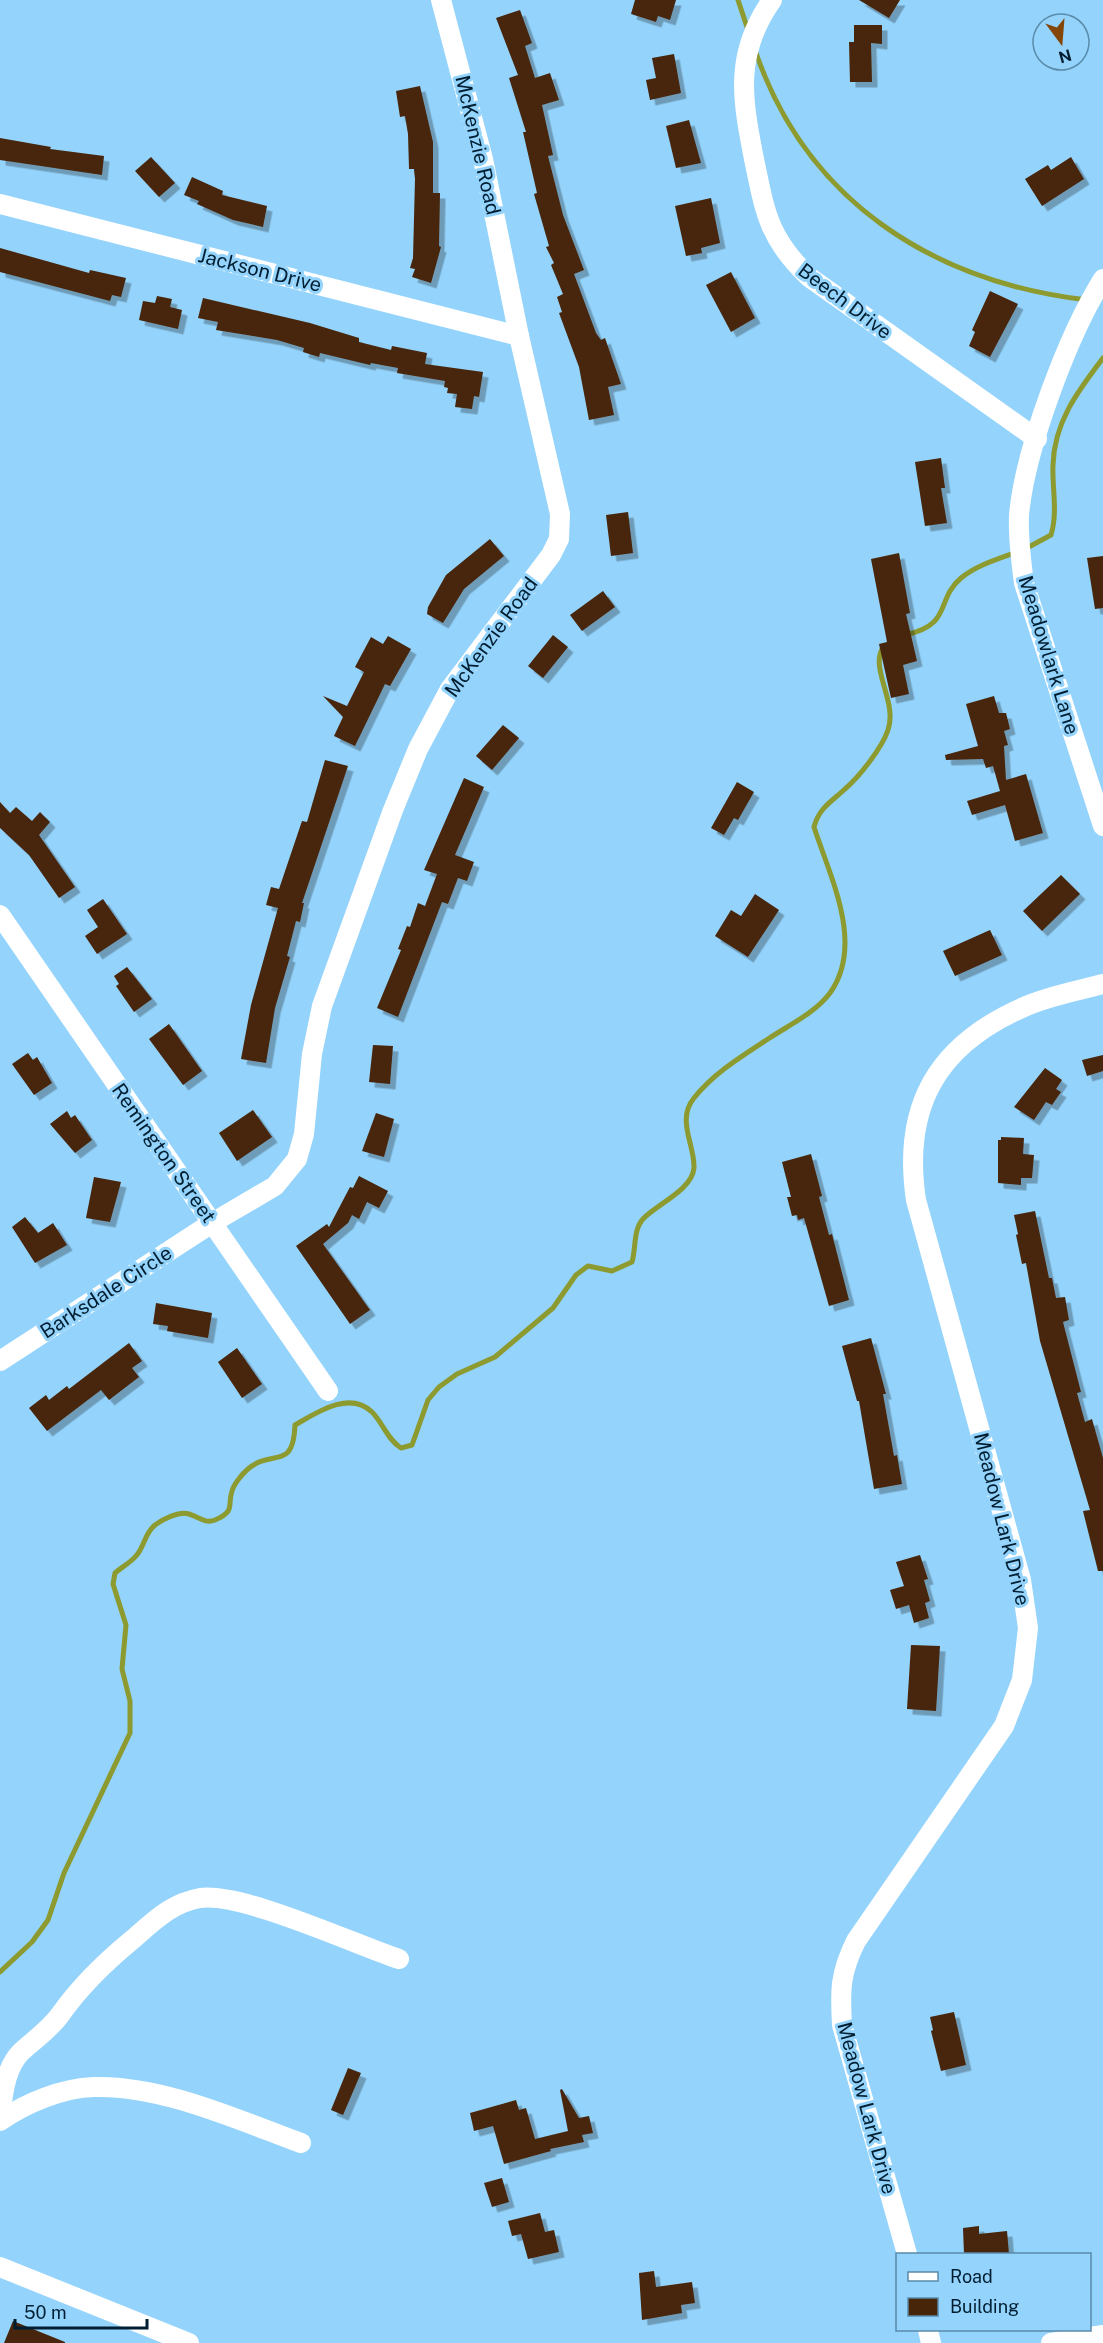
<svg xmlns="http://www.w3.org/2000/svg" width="1103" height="2343" font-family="'Public Sans',sans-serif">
  <defs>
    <filter id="shadow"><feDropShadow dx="5.5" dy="5.5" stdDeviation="0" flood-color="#0004"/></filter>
  </defs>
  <rect width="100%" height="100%" fill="#94d3fb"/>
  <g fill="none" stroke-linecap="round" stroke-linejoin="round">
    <!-- stream -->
    <g stroke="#8c9a2f" stroke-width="5">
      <path d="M 738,0 L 749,33"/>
      <path d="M 755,50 C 806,201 933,282 1087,300"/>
      <path d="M 1025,549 L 1051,535 C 1058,512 1052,488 1053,465 C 1054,422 1078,391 1103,358"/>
      <path d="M 905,635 C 953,625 935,600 961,578 C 977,565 998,559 1017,552"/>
      <path d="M 0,1972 L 32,1942 L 48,1920 L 64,1873 L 130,1733 L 130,1701 L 122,1669 L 126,1625 L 113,1584 L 115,1573 C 122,1567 131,1562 136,1556 C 145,1546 144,1534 155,1525 C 163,1519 179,1511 189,1514 C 199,1517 205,1524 215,1520 C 236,1511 227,1506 232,1491 C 234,1484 242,1474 248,1469 C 273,1448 293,1472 295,1425 C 316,1413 349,1390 372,1412 C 383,1423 387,1439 401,1448 L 412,1445 L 428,1400 L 439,1387 L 457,1374 L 495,1357 L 553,1308 L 576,1275 L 588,1266 L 612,1271 L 632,1262 C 636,1249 633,1230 643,1219 C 657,1204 692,1190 694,1168 C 695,1145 676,1120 694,1098 C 714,1073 742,1056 768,1039 C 789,1025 815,1013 830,993 C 865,944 830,877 814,827 C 819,808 831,802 845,789 C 859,777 882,748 888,730 C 898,701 868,667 884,646"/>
    </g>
  </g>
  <!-- building -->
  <g fill="#472509" filter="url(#shadow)">
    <path d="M 635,0 L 676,0 L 670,20 L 658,16 L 656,22 L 631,14 Z"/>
    <path d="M 859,0 L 900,0 L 889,18 Z"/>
    <path d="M 520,10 L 532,43 L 525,46 L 535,78 L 550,73 L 559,100 L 542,105 L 553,155 L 548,156 L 563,215 L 584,270 L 574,274 L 596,333 L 601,340 L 605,338 L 621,384 L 608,387 L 614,415 L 589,420 L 579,367 L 559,313 L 562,312 L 557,297 L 563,294 L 551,265 L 554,263 L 546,247 L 549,246 L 534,194 L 537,193 L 523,132 L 526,132 L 509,78 L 518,75 L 496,18 Z"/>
    <path d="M 854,25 L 882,25 L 882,44 L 871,43 L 872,82 L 850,82 L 849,42 L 854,42 Z"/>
    <path d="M 674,54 L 681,93 L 650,100 L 646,80 L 656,78 L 652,58 Z"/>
    <path d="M 420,86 L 433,142 L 433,193 L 440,193 L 439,246 L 441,247 L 431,283 L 412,277 L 415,269 L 410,268 L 413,258 L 415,179 L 414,169 L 409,169 L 408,134 L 405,116 L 400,117 L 396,91 Z"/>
    <path d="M 689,120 L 701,163 L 676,168 L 666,126 Z"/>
    <path d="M 0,138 L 51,147 L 50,149 L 104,156 L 102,175 L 0,160 Z"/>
    <path d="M 151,157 L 175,183 L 159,197 L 135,171 Z"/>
    <path d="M 1071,157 L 1084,179 L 1042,206 L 1025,179 L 1048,165 L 1051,170 Z"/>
    <path d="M 192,177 L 223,191 L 222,195 L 267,206 L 263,227 L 233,220 L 197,204 L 199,201 L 184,195 Z"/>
    <path d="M 711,198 L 720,243 L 701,248 L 702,253 L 686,256 L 675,206 Z"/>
    <path d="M 0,248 L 89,273 L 90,270 L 126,278 L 121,297 L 112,295 L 110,301 L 0,272 Z"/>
    <path d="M 731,272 L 755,318 L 731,332 L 706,285 Z"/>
    <path d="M 990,291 L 1018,304 L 990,357 L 969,346 L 975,332 L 972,330 Z"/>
    <path d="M 157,296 L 172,299 L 170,307 L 182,310 L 178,329 L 139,320 L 143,301 L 155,303 Z"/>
    <path d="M 203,298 L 310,323 L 359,338 L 359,342 L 391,350 L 392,346 L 427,353 L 425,364 L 483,372 L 479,397 L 474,396 L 472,409 L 455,407 L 457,394 L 447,393 L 448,388 L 444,387 L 445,381 L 397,373 L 398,368 L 371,363 L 370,365 L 320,353 L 319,357 L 303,352 L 304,348 L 277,340 L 216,330 L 218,322 L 198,318 Z"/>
    <path d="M 941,458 L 945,488 L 941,488 L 947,523 L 925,526 L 915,462 Z"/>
    <path d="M 628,512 L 633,553 L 611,556 L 606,515 Z"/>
    <path d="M 490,539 L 504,556 L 464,589 L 443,623 L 427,614 L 428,607 L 446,575 Z"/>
    <path d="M 899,553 L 910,613 L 906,614 L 917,661 L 903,665 L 909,694 L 891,698 L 879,644 L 887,642 L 871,559 Z"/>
    <path d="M 1103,556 L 1103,608 L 1095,609 L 1087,558 Z"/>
    <path d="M 603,591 L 615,607 L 582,631 L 570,615 Z"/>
    <path d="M 553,635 L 568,647 L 543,678 L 528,666 Z"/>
    <path d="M 388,636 L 411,649 L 390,686 L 385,684 L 355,746 L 334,736 L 343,717 L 323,696 L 347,706 L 364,672 L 355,667 L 371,637 L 383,644 Z"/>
    <path d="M 994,696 L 999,713 L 1006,713 L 1010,729 L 1004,731 L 1008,745 L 1004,746 L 1006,780 L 1026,774 L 1043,833 L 1015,841 L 1005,805 L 972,815 L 967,801 L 1000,791 L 993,766 L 986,768 L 983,759 L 946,760 L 945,755 L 978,746 L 966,704 Z"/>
    <path d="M 503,725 L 519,738 L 492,770 L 476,756 Z"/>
    <path d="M 325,760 L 348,766 L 302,903 L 304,903 L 300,922 L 296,921 L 287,956 L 290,957 L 275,1008 L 266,1063 L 241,1059 L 251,1005 L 278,908 L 266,905 L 271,887 L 279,889 L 302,821 L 307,822 Z"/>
    <path d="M 464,778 L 484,787 L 455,855 L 474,862 L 467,881 L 458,878 L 448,904 L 442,902 L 398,1017 L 377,1008 L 401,950 L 398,949 L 407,926 L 410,927 L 418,903 L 425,906 L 437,874 L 424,870 Z"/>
    <path d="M 737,782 L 754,792 L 738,820 L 734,818 L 724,835 L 711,828 Z"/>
    <path d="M 0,802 L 10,813 L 16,807 L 32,821 L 40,812 L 50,822 L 39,835 L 75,887 L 59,898 L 29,855 L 0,828 Z"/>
    <path d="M 1061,875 L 1080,894 L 1042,931 L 1023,911 Z"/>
    <path d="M 755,894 L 779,910 L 748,957 L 715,936 L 731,910 L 741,916 Z"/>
    <path d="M 103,899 L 127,934 L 97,954 L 85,936 L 98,927 L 87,910 Z"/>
    <path d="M 990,930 L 1002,955 L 955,976 L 943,951 Z"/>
    <path d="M 127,967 L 152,999 L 134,1012 L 116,986 L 119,984 L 114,976 Z"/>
    <path d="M 169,1024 L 202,1071 L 183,1085 L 149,1039 Z"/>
    <path d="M 373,1045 L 393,1046 L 390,1084 L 369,1082 Z"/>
    <path d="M 28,1053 L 33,1060 L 37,1057 L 52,1083 L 34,1095 L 12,1064 Z"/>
    <path d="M 1103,1055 L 1103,1071 L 1087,1076 L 1082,1060 Z"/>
    <path d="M 1045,1068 L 1062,1080 L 1056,1089 L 1061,1092 L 1052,1105 L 1046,1102 L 1034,1120 L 1014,1107 Z"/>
    <path d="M 253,1110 L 272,1137 L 237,1161 L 219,1133 Z"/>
    <path d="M 67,1111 L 71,1118 L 75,1115 L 92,1140 L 75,1153 L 50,1124 Z"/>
    <path d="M 376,1113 L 394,1119 L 384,1157 L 362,1151 Z"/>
    <path d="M 1001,1137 L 1024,1138 L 1023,1154 L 1034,1155 L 1032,1178 L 1021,1178 L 1021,1185 L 998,1183 L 998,1140 L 1001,1140 Z"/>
    <path d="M 811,1154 L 822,1196 L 819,1197 L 829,1235 L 832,1234 L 849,1300 L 829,1306 L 804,1218 L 798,1220 L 797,1215 L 792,1216 L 787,1197 L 791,1197 L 782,1162 Z"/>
    <path d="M 359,1176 L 388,1191 L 379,1208 L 367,1202 L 359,1219 L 352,1215 L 348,1223 L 323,1244 L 370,1310 L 350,1324 L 296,1246 L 327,1224 L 329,1227 L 350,1187 L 353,1188 Z"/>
    <path d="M 94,1177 L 121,1182 L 110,1222 L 86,1218 Z"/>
    <path d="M 1035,1211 L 1049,1278 L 1052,1278 L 1056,1298 L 1065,1297 L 1069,1320 L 1063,1322 L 1081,1392 L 1077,1393 L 1085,1422 L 1092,1419 L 1103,1458 L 1103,1571 L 1098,1571 L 1083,1511 L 1090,1510 L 1040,1341 L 1026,1263 L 1022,1264 L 1016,1235 L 1018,1234 L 1014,1215 Z"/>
    <path d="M 25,1217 L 38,1233 L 53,1223 L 67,1245 L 35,1263 L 12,1227 Z"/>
    <path d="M 156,1303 L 212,1313 L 208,1338 L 167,1331 L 168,1326 L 153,1324 Z"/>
    <path d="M 871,1338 L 886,1394 L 883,1394 L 894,1456 L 897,1455 L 902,1484 L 874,1489 L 859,1401 L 857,1401 L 842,1346 Z"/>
    <path d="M 129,1343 L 142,1361 L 132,1368 L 139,1377 L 109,1400 L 101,1390 L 47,1431 L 29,1408 L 46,1395 L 49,1400 L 67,1386 L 69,1389 Z"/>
    <path d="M 237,1348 L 262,1384 L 242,1398 L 218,1362 Z"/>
    <path d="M 920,1555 L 928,1579 L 924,1580 L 930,1601 L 925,1603 L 929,1618 L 914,1623 L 909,1605 L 896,1609 L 890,1590 L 904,1586 L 896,1562 Z"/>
    <path d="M 911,1645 L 940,1646 L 936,1711 L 907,1709 Z"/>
    <path d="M 954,2012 L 966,2065 L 941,2071 L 931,2031 L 933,2030 L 930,2017 Z"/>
    <path d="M 348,2068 L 361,2073 L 343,2115 L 331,2110 Z"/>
    <path d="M 562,2089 L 579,2118 L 589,2116 L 593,2133 L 582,2135 L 584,2142 L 550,2149 L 551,2151 L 504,2164 L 493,2126 L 474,2131 L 470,2113 L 516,2100 L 519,2110 L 526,2108 L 535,2139 L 568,2131 L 560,2090 Z"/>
    <path d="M 502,2178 L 509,2202 L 492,2207 L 484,2183 Z"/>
    <path d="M 540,2213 L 545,2232 L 554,2230 L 559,2252 L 528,2259 L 521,2234 L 512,2236 L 508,2221 Z"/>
    <path d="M 979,2226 L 979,2234 L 1007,2231 L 1009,2254 L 964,2254 L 963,2228 Z"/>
    <path d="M 654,2271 L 656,2287 L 692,2282 L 695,2303 L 681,2305 L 682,2313 L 642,2320 L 639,2273 Z"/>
    <path d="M 13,2321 L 65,2342 L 65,2343 L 4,2343 Z"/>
  </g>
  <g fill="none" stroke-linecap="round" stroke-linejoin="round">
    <!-- minor -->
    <g stroke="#fff" stroke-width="20">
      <path d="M 772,0 C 734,54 742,98 754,159 C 765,212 768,238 809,277 L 1037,439"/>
      <path d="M 0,204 L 519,336"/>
      <path d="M 1103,279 C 1068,335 1025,449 1019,515 C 1018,538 1021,561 1024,583 L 1103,826"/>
      <path d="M 0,915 L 328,1391"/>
      <path d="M 0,1361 L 212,1223 L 275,1186 L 297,1159 L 304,1134 L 312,1054 L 322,1006 L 393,810 L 418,749 L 450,689 L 551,555 L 559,539 L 560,514 L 519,336 L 483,159 L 441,0"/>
      <path d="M 0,2116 C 3,2095 5,2068 21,2052 C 34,2040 49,2030 60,2015 C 81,1985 104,1963 132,1940 C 153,1922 171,1903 200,1898 C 242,1892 354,1944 399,1959"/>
      <path d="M 0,2121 C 26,2103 62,2088 94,2087 C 162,2085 238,2120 301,2143"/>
      <path d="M 907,2254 L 842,2025 C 840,1990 840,1973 856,1941 L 1004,1726 L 1022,1680 L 1028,1628 L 1021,1580 L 916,1200 C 902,1106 937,1045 1024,1007 C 1048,996 1077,991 1103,984"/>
      <path d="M 0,2267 L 189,2343"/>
      <path d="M 928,2330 L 931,2343"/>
      <path d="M 1051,2343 L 1103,2335"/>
    </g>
  </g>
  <g text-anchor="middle" stroke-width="6" stroke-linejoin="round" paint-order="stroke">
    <!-- street labels -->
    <g font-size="20" fill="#001e31" stroke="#94d3fb">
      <text transform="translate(478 145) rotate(77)" y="7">McKenzie Road</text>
      <text transform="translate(260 270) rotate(14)" y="7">Jackson Drive</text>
      <text transform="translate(845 301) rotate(37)" y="7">Beech Drive</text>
      <text transform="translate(491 637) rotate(-54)" y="7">McKenzie Road</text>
      <text transform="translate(1049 655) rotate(73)" y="7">Meadowlark Lane</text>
      <text transform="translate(164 1153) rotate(55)" y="7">Remington Street</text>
      <text transform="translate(106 1292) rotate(-33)" y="7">Barksdale Circle</text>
      <text transform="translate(1002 1519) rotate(76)" y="7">Meadow Lark Drive</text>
      <text transform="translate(867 2108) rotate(75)" y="7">Meadow Lark Drive</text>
    </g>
  </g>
  <!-- legend -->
  <rect x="896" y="2253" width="195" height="78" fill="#94d3fb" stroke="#598baa" stroke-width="1.5"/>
  <rect x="908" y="2272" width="30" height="9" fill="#ffffff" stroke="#598baa" stroke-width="1.5"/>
  <text x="950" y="2283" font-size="18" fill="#001e31">Road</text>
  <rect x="908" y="2298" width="30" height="18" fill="#472509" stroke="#598baa" stroke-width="1.5"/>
  <text x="950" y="2313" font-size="18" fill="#001e31">Building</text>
  <!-- north arrow -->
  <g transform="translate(1061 42) rotate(164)"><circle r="28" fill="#94d3fb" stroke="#598baa" stroke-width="1.5"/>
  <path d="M0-4.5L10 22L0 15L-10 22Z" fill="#844607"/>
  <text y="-9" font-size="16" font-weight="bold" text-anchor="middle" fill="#001e31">N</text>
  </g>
  <!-- scale -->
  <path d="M15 2319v9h132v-9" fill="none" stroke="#001e31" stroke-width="3"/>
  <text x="24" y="2319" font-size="18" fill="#001e31" stroke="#94d3fb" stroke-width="4.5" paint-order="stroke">50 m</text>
</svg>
